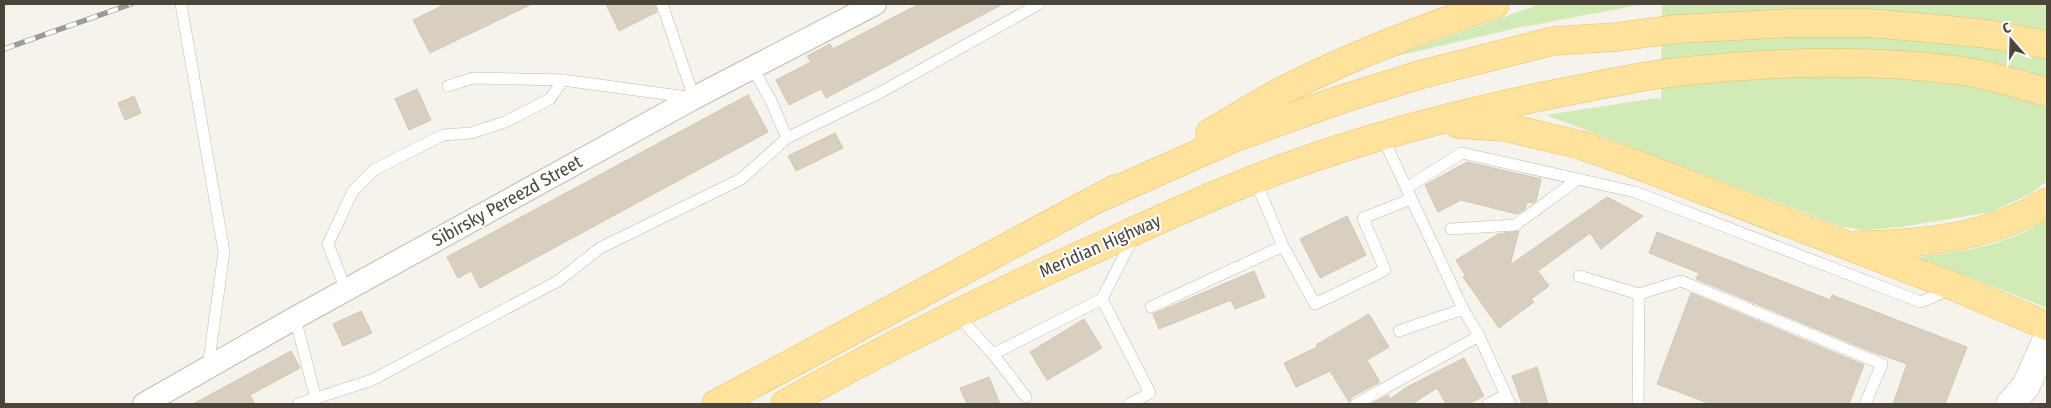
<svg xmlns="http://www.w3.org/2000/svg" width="2051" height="408" font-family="'Fira Sans Condensed',sans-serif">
  <rect width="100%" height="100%" fill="#f6f3ec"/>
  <!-- green -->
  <g fill="#d2eab5">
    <path d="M 1540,4 L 1644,4 L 1517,28 L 1388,58 Z"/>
    <path d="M 1662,4 L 2047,4 L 2047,181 L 2030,194 L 1991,212 L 1902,227 L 1866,230 L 1843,227 L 1546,115 L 1657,98 L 1661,100 Z"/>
    <path d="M 2047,219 L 2047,308 L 1918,257 C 1962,252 2009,245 2047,219 Z"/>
  </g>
  <!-- building -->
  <g fill="#d8cfc1" stroke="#d3c7b4">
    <path d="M 446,4 L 532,4 L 430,53 L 413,20 Z"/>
    <path d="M 606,4 L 655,4 L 657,12 L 619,31 Z"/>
    <path d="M 919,4 L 1003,4 L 826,98 L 821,89 L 789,105 L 776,80 L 811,62 L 807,56 L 830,44 L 833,49 Z"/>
    <path d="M 417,89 L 431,120 L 409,130 L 395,99 Z"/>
    <path d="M 748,95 L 768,132 L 480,288 L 471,271 L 458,278 L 447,257 Z"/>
    <path d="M 134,96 L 141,113 L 125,120 L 118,103 Z"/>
    <path d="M 835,133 L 843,148 L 796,171 L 788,156 Z"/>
    <path d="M 1467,162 L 1541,179 L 1536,201 L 1533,203 L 1527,202 L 1525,209 L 1517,214 L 1461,200 L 1438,212 L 1425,185 Z"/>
    <path d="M 1607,197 L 1643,216 L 1601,249 L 1590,233 L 1538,271 L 1549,286 L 1531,299 L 1534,302 L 1499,328 L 1463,277 L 1465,275 L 1456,260 L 1498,234 L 1519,231 L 1510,265 Z"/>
    <path d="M 1347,216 L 1366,255 L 1320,278 L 1300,239 Z"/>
    <path d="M 1657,232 L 1830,300 L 1832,295 L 1967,347 L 1945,404 L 1893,404 L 1907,364 L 1870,351 L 1696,279 L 1699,273 L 1649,253 Z"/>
    <path d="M 1254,271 L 1265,297 L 1235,309 L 1231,300 L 1159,329 L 1153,314 Z"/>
    <path d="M 1691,293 L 1864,365 L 1849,404 L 1711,404 L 1657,384 Z"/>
    <path d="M 361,311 L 372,333 L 343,346 L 333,324 Z"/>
    <path d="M 1369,314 L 1389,347 L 1367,360 L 1380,382 L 1352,397 L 1349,402 L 1330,371 L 1296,387 L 1284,363 L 1317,347 L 1316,345 Z"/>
    <path d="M 1084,319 L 1102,348 L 1047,380 L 1030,352 Z"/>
    <path d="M 291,351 L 300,368 L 250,395 L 255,404 L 193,404 Z"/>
    <path d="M 1464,358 L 1484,396 L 1468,404 L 1446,404 L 1437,388 L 1412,404 L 1371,404 L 1388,395 L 1390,399 L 1407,387 Z"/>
    <path d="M 1537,367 L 1548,404 L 1522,404 L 1512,376 Z"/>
    <path d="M 989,377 L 1000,404 L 967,404 L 960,388 Z"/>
  </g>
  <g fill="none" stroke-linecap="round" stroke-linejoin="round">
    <!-- service casing -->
    <g stroke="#c2bbae" stroke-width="12">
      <g id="service">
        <path d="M 181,4 L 224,252 L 208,367"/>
        <path d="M 752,67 L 771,101 L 787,138"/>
        <path d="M 448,86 L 473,78 L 563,80 L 694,98 L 662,4"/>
        <path d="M 1382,136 L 1463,309 L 1479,336 L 1510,404"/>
        <path d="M 1255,180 L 1283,246 L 1315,304 L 1385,270 L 1363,218 L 1411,199"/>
        <path d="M 1406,188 L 1462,153 L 1635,192 L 1921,302 L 1951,289"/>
        <path d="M 1451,229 L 1515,225 L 1577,180"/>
        <path d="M 1579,276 L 1639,294 L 1638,404"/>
        <path d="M 346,290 L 328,244 L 353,191 L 374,170 L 443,135 L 471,133 L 505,122 L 550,99 L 563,80"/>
        <path d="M 1639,294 L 1681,281 L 1882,364 L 1865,404"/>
        <path d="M 1102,299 L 1150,393 L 1129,404"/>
        <path d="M 1151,307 L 1283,246"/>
        <path d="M 957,315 L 993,354 L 1102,299 L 1134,236"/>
        <path d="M 295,318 L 316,399"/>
        <path d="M 1399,331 L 1463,309"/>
        <path d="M 993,354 L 1026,397"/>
        <path d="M 298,404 L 372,380 L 558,281 L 600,248 L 741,179 L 787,138 L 883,91 L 1039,4"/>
        <path d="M 1356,404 L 1479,336"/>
        <path d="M 1488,404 L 1505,395"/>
      </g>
    </g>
    <!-- minor casing -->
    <g stroke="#c2bbae" stroke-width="24">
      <path id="minor" d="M 144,404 L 295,318 L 694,98 L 875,4"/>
    </g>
    <!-- tertiary casing -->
    <g stroke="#c2bbae" stroke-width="29">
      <path id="tertiary" d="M 2010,404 L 2026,386 L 2047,339"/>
    </g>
    <!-- primary casing -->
    <g stroke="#e6c16a" stroke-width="29">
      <g id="primary">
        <path d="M 1458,124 L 1504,127 L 1581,145 L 1646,168 L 1955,287 L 2047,326"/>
        <path d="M 1210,133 C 1235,119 1260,102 1286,89 C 1353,55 1424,28 1495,4"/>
        <path d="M 1099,198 L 1236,137 L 1339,100 L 1419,75 L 1553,41 L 1616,37 L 1677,29 L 1792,23 L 1869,23 L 1928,28 L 1988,34 L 2047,45"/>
        <path d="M 1859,245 C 1923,244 1993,237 2047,202"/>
        <path d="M 716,404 L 1115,189"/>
        <path d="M 785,404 C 890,345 998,292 1108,243 C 1176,212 1246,180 1318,156 C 1407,126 1498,104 1590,87 C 1616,82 1643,76 1669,73 C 1764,62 1867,58 1963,71 C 1991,75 2019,85 2047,92"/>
      </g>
    </g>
    <!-- service -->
    <use href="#service" stroke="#fff" stroke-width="11"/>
    <!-- minor -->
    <use href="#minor" stroke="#fff" stroke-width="22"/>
    <!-- tertiary -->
    <use href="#tertiary" stroke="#fff" stroke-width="28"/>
    <!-- primary -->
    <use href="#primary" stroke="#ffe39c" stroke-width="28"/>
    <!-- rail casing -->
    <g stroke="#9a9a9a" stroke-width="5.5">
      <path id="rail" d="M 4,49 L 131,4"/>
    </g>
    <!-- rail -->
    <use href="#rail" stroke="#fff" stroke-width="4" stroke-dasharray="11" stroke-linecap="butt"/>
  </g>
  <g text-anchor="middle" stroke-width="4" stroke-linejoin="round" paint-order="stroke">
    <!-- street labels -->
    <g font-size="18" fill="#4b4439" stroke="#fff">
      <text transform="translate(507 201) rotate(-29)" y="6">Sibirsky Pereezd Street</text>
      <text transform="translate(1100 246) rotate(-24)" y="6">Meridian Highway</text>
    </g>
  </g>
  <!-- border -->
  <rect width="2051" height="408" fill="none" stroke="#4b4439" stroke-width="10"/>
  <!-- north arrow -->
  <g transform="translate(2011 40) rotate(340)" stroke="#ffffff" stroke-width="4" paint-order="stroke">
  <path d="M0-4L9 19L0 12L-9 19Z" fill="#4b4439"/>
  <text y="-8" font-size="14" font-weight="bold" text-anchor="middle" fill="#4b4439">С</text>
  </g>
</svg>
